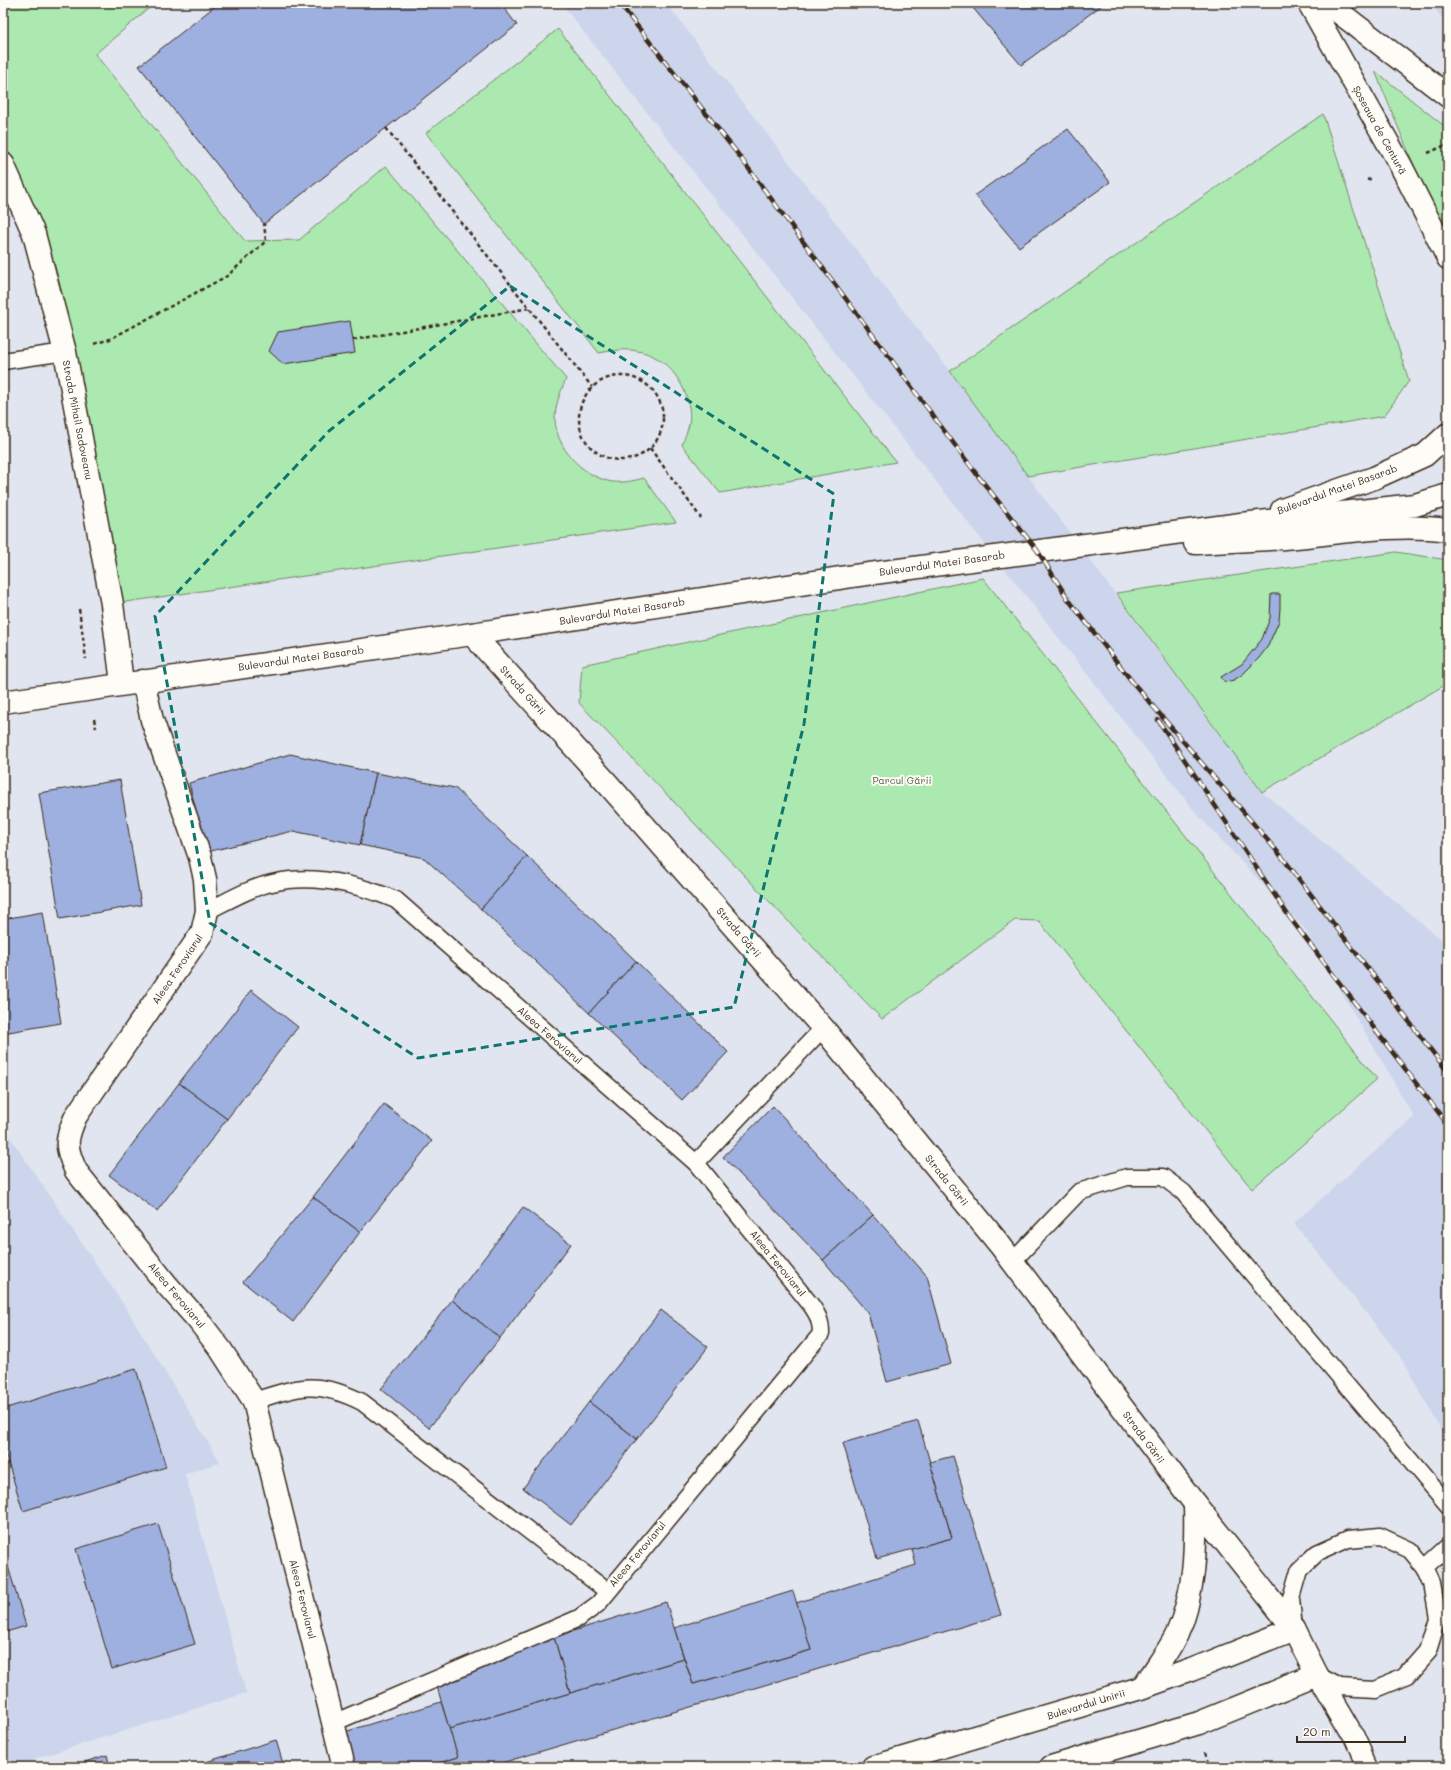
<svg xmlns="http://www.w3.org/2000/svg" width="1451" height="1770" font-family="Mali,sans-serif">
  <rect width="100%" height="100%" fill="#e0e5f0"/>
  <filter id="ink" filterUnits="userSpaceOnUse"><feTurbulence type="fractalNoise" baseFrequency=".025" numOctaves="2"/><feDisplacementMap in="SourceGraphic" scale="8" xChannelSelector="R" yChannelSelector="G"/><feConvolveMatrix kernelMatrix="1 2 1 2 8 2 1 2 1" color-interpolation-filters="sRGB"/></filter>
  <g filter="url(#ink)">
    <!-- built -->
    <g fill="#ccd5eb">
      <path d="M 561,3 L 666,3 L 950,371 L 1262,792 L 1448,945 L 1448,1441 L 1398,1353 L 1294,1223 L 1414,1117 L 1305,929 L 1196,813 Z"/>
      <path d="M 1430,3 L 1448,3 L 1448,25 Z"/>
      <path d="M 3,1127 L 126,1308 L 220,1462 L 185,1474 L 246,1693 L 34,1759 L 36,1767 L 3,1767 Z"/>
    </g>
    <!-- green -->
    <g fill="#ace9b0" stroke="#748a67">
      <path d="M 3,3 L 155,3 L 95,54 L 245,241 L 299,240 L 386,166 L 566,379 C 560,393 555,405 555,420 C 557,449 581,474 608,481 C 619,484 633,481 644,478 L 676,522 L 112,604 L 65,352 L 3,164 Z"/>
      <path d="M 558,29 L 896,462 L 720,493 L 682,445 C 684,439 687,432 689,425 C 694,395 672,359 642,352 C 627,348 615,350 599,353 L 426,133 Z"/>
      <path d="M 1375,71 L 1448,129 L 1448,248 Z"/>
      <path d="M 1323,114 L 1409,381 L 1384,416 L 1028,476 L 950,371 Z"/>
      <path d="M 1396,552 L 1448,560 L 1448,683 L 1262,792 L 1116,593 Z"/>
      <path d="M 983,578 L 1377,1079 L 1252,1189 L 1039,921 L 1015,920 L 882,1019 L 579,703 L 582,665 Z"/>
    </g>
    <!-- building -->
    <g fill="#9eb0df" stroke="#3b2a1e">
      <path d="M 219,3 L 500,3 L 517,25 L 264,224 L 139,66 Z"/>
      <path d="M 979,3 L 1101,3 L 1102,5 L 1021,65 L 973,8 Z"/>
      <path d="M 1068,129 L 1110,182 L 1019,247 L 975,195 Z"/>
      <path d="M 350,321 L 355,353 L 283,364 L 269,351 L 278,332 Z"/>
      <path d="M 1271,594 L 1280,594 L 1280,608 L 1279,621 L 1268,646 L 1259,658 L 1243,674 L 1234,680 L 1225,682 L 1221,677 L 1242,664 L 1262,639 L 1270,618 Z"/>
      <path d="M 290,754 L 376,773 L 360,845 L 293,831 L 207,852 L 189,783 Z"/>
      <path d="M 376,773 L 455,788 L 527,856 L 481,909 L 424,858 L 360,845 Z"/>
      <path d="M 120,780 L 141,905 L 60,919 L 39,793 Z"/>
      <path d="M 527,856 L 636,961 L 589,1013 L 481,909 Z"/>
      <path d="M 43,912 L 61,1023 L 3,1033 L 3,919 Z"/>
      <path d="M 636,961 L 728,1052 L 682,1100 L 589,1013 Z"/>
      <path d="M 251,990 L 298,1027 L 227,1119 L 179,1083 Z"/>
      <path d="M 179,1083 L 227,1119 L 157,1211 L 109,1175 Z"/>
      <path d="M 384,1104 L 432,1141 L 360,1232 L 313,1197 Z"/>
      <path d="M 773,1106 L 873,1215 L 823,1260 L 723,1157 Z"/>
      <path d="M 313,1197 L 360,1232 L 293,1322 L 243,1282 Z"/>
      <path d="M 523,1207 L 571,1244 L 500,1338 L 452,1300 Z"/>
      <path d="M 873,1215 L 927,1276 L 951,1364 L 887,1382 L 868,1313 L 823,1260 Z"/>
      <path d="M 452,1300 L 500,1338 L 429,1428 L 381,1389 Z"/>
      <path d="M 661,1310 L 708,1347 L 637,1439 L 589,1402 Z"/>
      <path d="M 136,1369 L 166,1467 L 23,1511 L 3,1446 L 3,1409 Z"/>
      <path d="M 589,1402 L 637,1439 L 571,1525 L 523,1488 Z"/>
      <path d="M 918,1421 L 952,1538 L 877,1559 L 843,1443 Z"/>
      <path d="M 953,1456 L 1001,1615 L 488,1767 L 426,1767 L 458,1757 L 449,1729 L 684,1659 L 693,1684 L 811,1650 L 796,1603 L 916,1565 L 912,1549 L 952,1538 L 930,1462 Z"/>
      <path d="M 158,1524 L 195,1644 L 112,1669 L 76,1549 Z"/>
      <path d="M 3,1550 L 26,1626 L 3,1633 Z"/>
      <path d="M 793,1591 L 811,1650 L 693,1684 L 674,1628 Z"/>
      <path d="M 666,1602 L 684,1659 L 570,1693 L 554,1637 Z"/>
      <path d="M 554,1637 L 570,1693 L 449,1729 L 433,1672 Z"/>
      <path d="M 441,1702 L 458,1757 L 426,1767 L 349,1767 L 338,1734 Z"/>
      <path d="M 276,1740 L 284,1767 L 190,1767 Z"/>
      <path d="M 107,1755 L 110,1767 L 69,1767 Z"/>
    </g>
    <g fill="none" stroke-linecap="round" stroke-linejoin="round">
      <!-- lane casing -->
      <g stroke="#3b2a1e" stroke-width="19">
        <g id="lane">
          <path d="M 3,361 L 65,352"/>
          <path d="M 207,911 C 228,901 249,888 272,883 C 314,873 357,884 396,900 L 696,1163 L 811,1305 C 818,1315 821,1321 821,1334 L 598,1604 L 579,1618 L 333,1723"/>
          <path d="M 696,1163 L 823,1028"/>
          <path d="M 1012,1262 L 1079,1192 L 1127,1177 L 1163,1177 L 1183,1192 L 1448,1505"/>
          <path d="M 254,1401 C 300,1386 317,1380 362,1402 L 607,1591"/>
          <path d="M 1425,1568 L 1448,1547"/>
          <path d="M 1294,1629 L 1291,1598 L 1299,1570 L 1317,1553 L 1348,1539 L 1380,1536 L 1410,1550 L 1425,1568 L 1432,1584 L 1438,1618 L 1428,1651 L 1406,1676 L 1374,1689 L 1340,1687 L 1317,1675"/>
        </g>
      </g>
      <!-- street casing -->
      <g stroke="#3b2a1e" stroke-width="25">
        <g id="street">
          <path d="M 3,164 L 34,234 L 65,352 L 112,604 L 122,683"/>
          <path d="M 143,681 L 152,720 L 200,857 L 205,879 L 207,911 L 202,933 L 76,1116 C 65,1140 65,1147 76,1171 L 167,1285 L 198,1320 L 221,1350 L 254,1401 L 344,1767"/>
          <path d="M 1317,1675 L 1354,1738 L 1367,1767"/>
        </g>
      </g>
      <!-- secondary casing -->
      <g stroke="#3b2a1e" stroke-width="25">
        <g id="secondary">
          <path d="M 472,634 L 606,782 L 823,1028 L 1000,1245 L 1195,1504 L 1294,1629 L 1317,1675 L 1199,1723 L 1051,1767"/>
          <path d="M 1144,1687 C 1153,1671 1169,1651 1177,1634 C 1195,1593 1196,1549 1195,1504"/>
          <path d="M 873,1767 L 1144,1687 L 1191,1670 L 1294,1629"/>
        </g>
      </g>
      <!-- primary casing -->
      <g stroke="#3b2a1e" stroke-width="25">
        <g id="primary">
          <path d="M 1282,510 L 1374,478 L 1425,455 L 1448,434"/>
          <path d="M 1195,543 C 1229,541 1262,540 1296,537 C 1346,532 1398,523 1448,530"/>
          <path d="M 3,702 L 472,634 L 853,576 L 1241,524 L 1415,505 L 1448,495"/>
        </g>
      </g>
      <!-- highway casing -->
      <g stroke="#3b2a1e" stroke-width="25">
        <g id="highway">
          <path d="M 1309,3 L 1401,166 L 1448,258"/>
          <path d="M 1327,3 L 1448,96"/>
        </g>
      </g>
      <!-- path -->
      <g stroke="#3b2a1e" stroke-width="2.5" stroke-dasharray="4 3" stroke-linecap="butt">
        <path d="M 386,128 L 592,387"/>
        <path d="M 1428,153 L 1448,144"/>
        <path d="M 1367,180 L 1373,178"/>
        <path d="M 353,340 L 529,308"/>
        <path d="M 94,344 L 110,339 L 227,276 L 266,241 L 264,224"/>
        <circle cx="621" cy="418" r="42"/>
        <path d="M 650,448 L 701,518"/>
        <path d="M 79,609 L 86,659"/>
        <path d="M 94,719 L 96,728"/>
        <path d="M 1206,1752 L 1210,1767"/>
      </g>
      <!-- lane -->
      <use href="#lane" stroke="#fdfcf7" stroke-width="16"/>
      <!-- street -->
      <use href="#street" stroke="#fdfcf7" stroke-width="22"/>
      <!-- secondary -->
      <use href="#secondary" stroke="#fdfcf7" stroke-width="22"/>
      <!-- primary -->
      <use href="#primary" stroke="#fdfcf7" stroke-width="22"/>
      <!-- highway -->
      <use href="#highway" stroke="#fdfcf7" stroke-width="22"/>
      <!-- rail casing -->
      <g stroke="#3b2a1e" stroke-width="4.5">
        <g id="rail">
          <path d="M 619,3 L 737,153 L 978,476 L 1037,550 L 1068,599 L 1134,684 L 1282,857 L 1448,1072"/>
          <path d="M 1158,720 L 1290,918 L 1448,1125"/>
        </g>
      </g>
      <!-- rail -->
      <use href="#rail" stroke="#fdfcf7" stroke-width="3" stroke-dasharray="9" stroke-linecap="butt"/>
    </g>
  </g>
  <!-- marked area -->
  <path fill="none" stroke="#0f766e" stroke-width="3" stroke-dasharray="8 5" stroke-linejoin="round" d="M 510,286 L 834,494 L 804,724 L 734,1007 L 418,1058 L 210,923 L 155,616 L 329,431 Z"/>
  <g text-anchor="middle" stroke-width="4" stroke-linejoin="round" paint-order="stroke">
    <!-- street labels -->
    <g font-size="10" fill="#3b2a1e" stroke="#fdfcf7">
      <text transform="translate(1380 130) rotate(61)" y="4">Șoseaua de Centură</text>
      <text transform="translate(78 420) rotate(79)" y="4">Strada Mihail Sadoveanu</text>
      <text transform="translate(1337 489) rotate(-20)" y="4">Bulevardul Matei Basarab</text>
      <text transform="translate(942 563) rotate(-8)" y="4">Bulevardul Matei Basarab</text>
      <text transform="translate(622 611) rotate(-9)" y="4">Bulevardul Matei Basarab</text>
      <text transform="translate(301 658) rotate(-8)" y="4">Bulevardul Matei Basarab</text>
      <text transform="translate(523 690) rotate(48)" y="4">Strada Gării</text>
      <text transform="translate(739 932) rotate(49)" y="4">Strada Gării</text>
      <text transform="translate(177 969) rotate(-56)" y="4">Aleea Feroviarul</text>
      <text transform="translate(550 1035) rotate(41)" y="4">Aleea Feroviarul</text>
      <text transform="translate(947 1180) rotate(51)" y="4">Strada Gării</text>
      <text transform="translate(778 1263) rotate(51)" y="4">Aleea Feroviarul</text>
      <text transform="translate(177 1295) rotate(50)" y="4">Aleea Feroviarul</text>
      <text transform="translate(1144 1437) rotate(53)" y="4">Strada Gării</text>
      <text transform="translate(637 1554) rotate(-50)" y="4">Aleea Feroviarul</text>
      <text transform="translate(303 1599) rotate(76)" y="4">Aleea Feroviarul</text>
      <text transform="translate(1086 1704) rotate(-17)" y="4">Bulevardul Unirii</text>
    </g>
    <!-- park labels -->
    <g font-size="10" fill="#575a42" stroke="#fdfcf7">
      <text x="902" y="784">Parcul Gării</text>
    </g>
  </g>
  <!-- margin -->
  <rect width="1451" height="1770" fill="none" stroke="#fdfcf7" stroke-width="16"/>
  <rect x="8" y="8" width="1435" height="1754" fill="none" stroke="#3b2a1e" stroke-width="1.5" filter="url(#ink)"/>
  <!-- scale -->
  <path d="M1297 1736v6h108v-6" fill="none" stroke="#3b2a1e" stroke-width="2"/>
  <text x="1303" y="1736" font-size="12" fill="#3b2a1e" stroke="#fdfcf7" stroke-width="3" paint-order="stroke">20 m</text>
</svg>
